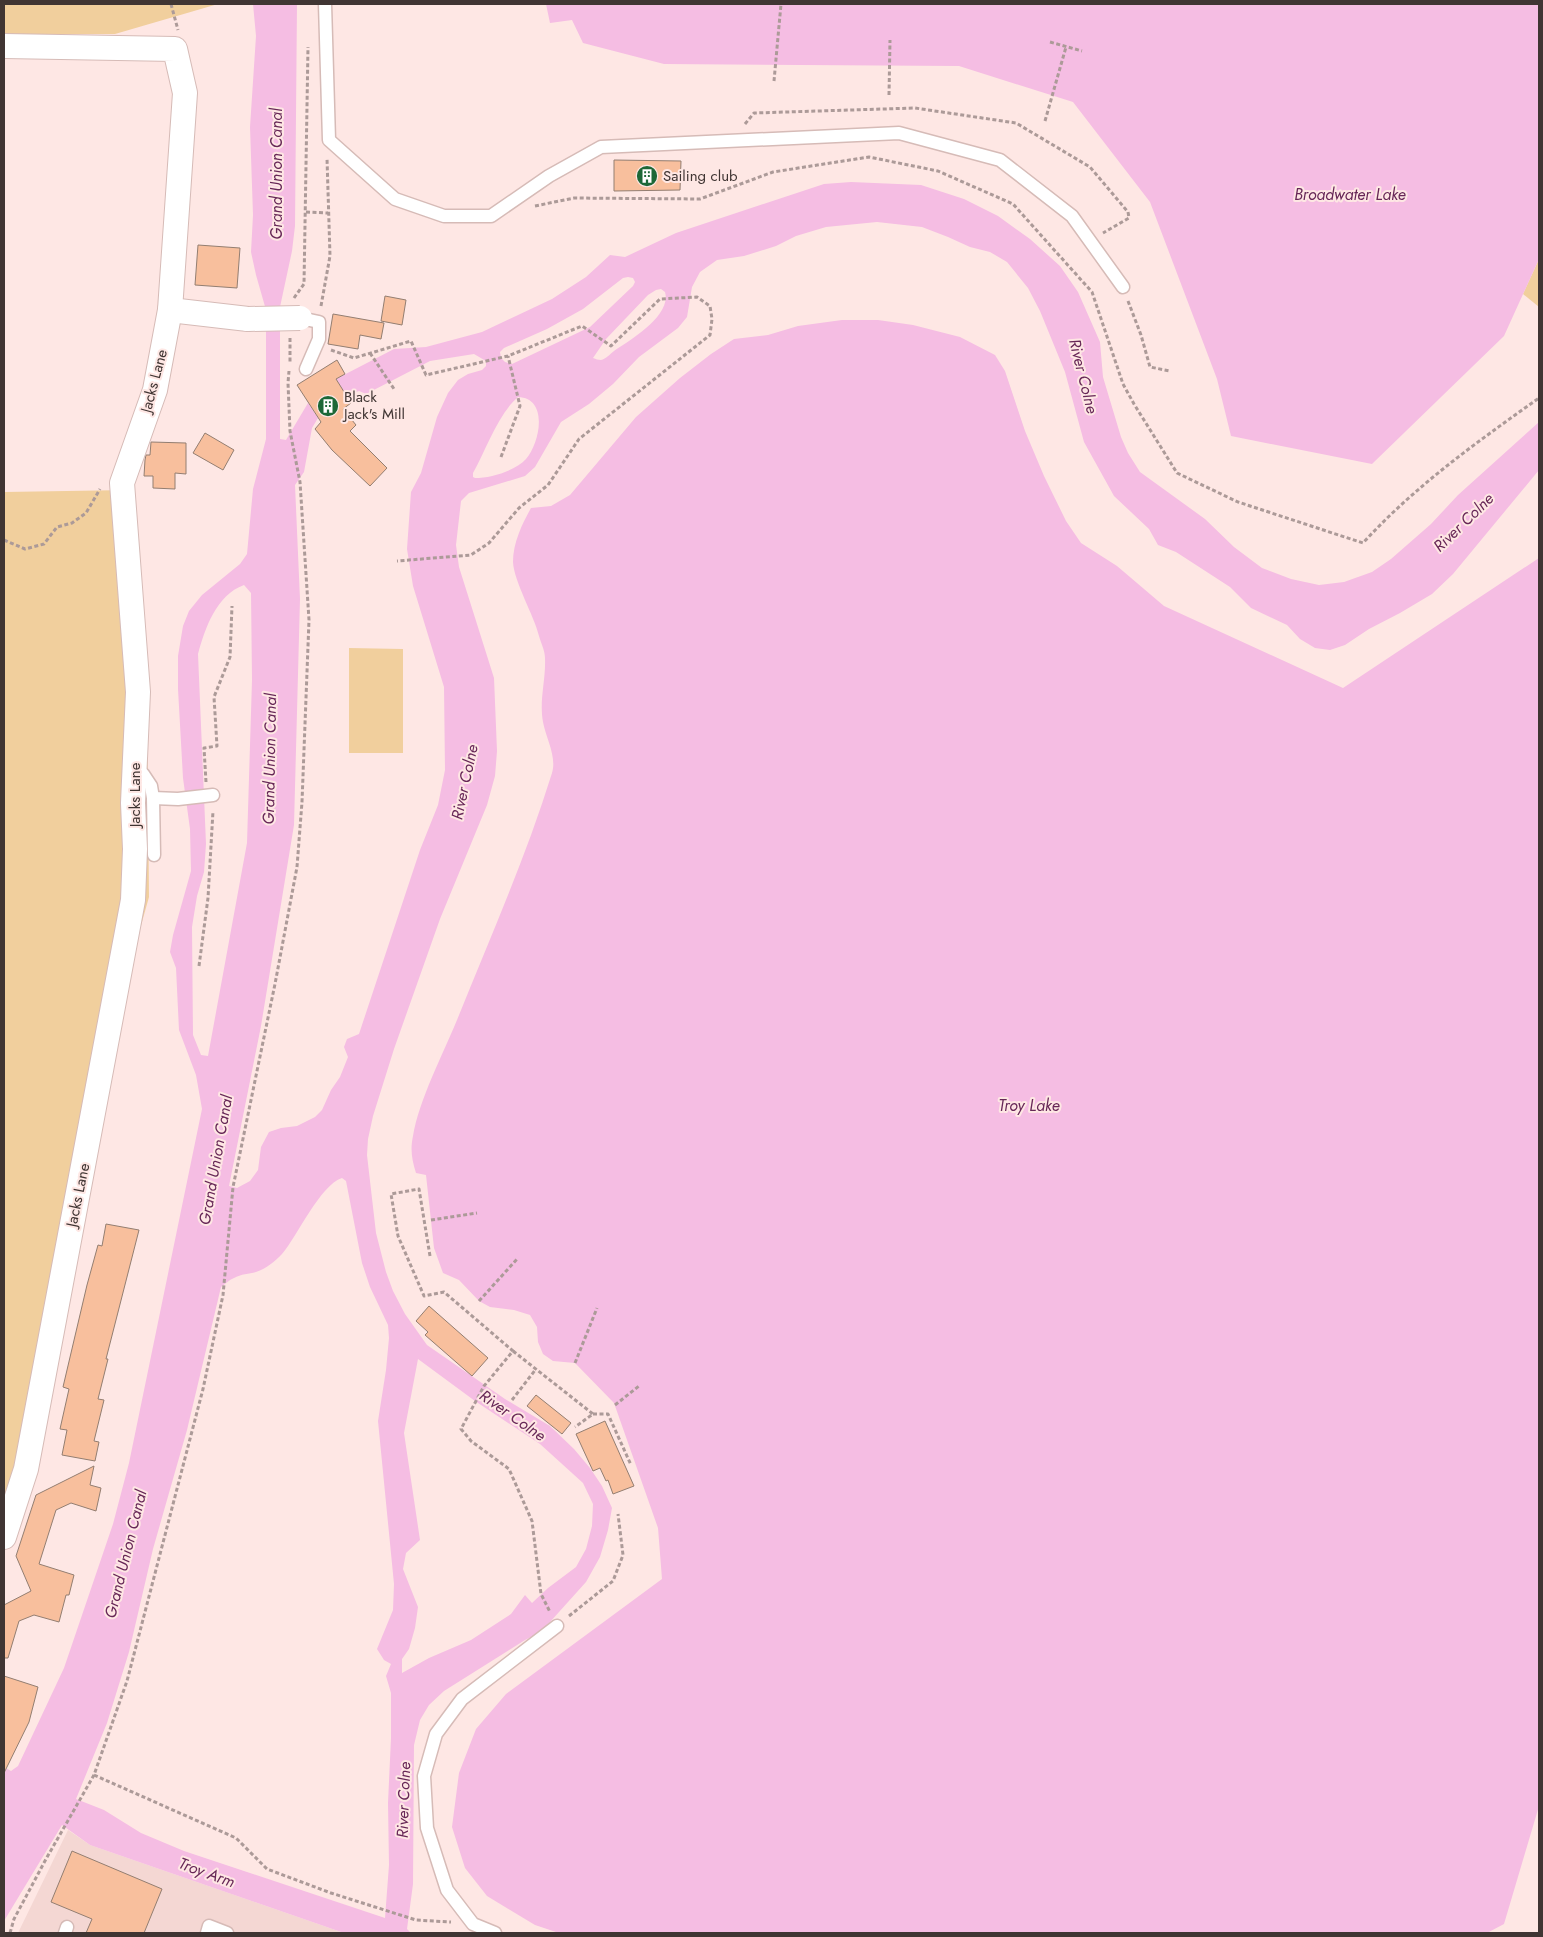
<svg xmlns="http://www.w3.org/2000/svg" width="1543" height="1937" font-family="Jost,sans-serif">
  <rect width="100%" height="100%" fill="#fee7e4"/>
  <!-- built -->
  <path fill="#f4d7d3" d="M 68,1830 L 90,1845 L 344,1933 L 18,1933 Z"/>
  <!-- green -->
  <g fill="#f1cf9d">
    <path d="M 4,4 L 218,4 L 115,34 L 4,34 Z"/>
    <path d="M 1539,259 L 1539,307 L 1523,294 Z"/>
    <path d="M 129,490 L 147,693 L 149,897 L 104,1057 L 9,1494 L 4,1509 L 4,492 Z"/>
    <path d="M 349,648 L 403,649 L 403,753 L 349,753 Z"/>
  </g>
  <!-- water -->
  <g fill="#f5bde3" fill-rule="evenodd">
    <path d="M 253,4 L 297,4 L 295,226 L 292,251 L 280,307 L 280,439 L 286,440 L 308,403 L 318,418 L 312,428 L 304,472 L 295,485 L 300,599 L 294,825 L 261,1026 L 229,1186 L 237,1188 L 250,1181 L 258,1170 L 261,1147 L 269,1132 L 281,1128 L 297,1126 L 315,1117 L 322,1110 L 331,1090 L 340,1077 L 348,1057 L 344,1047 L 347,1039 L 359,1034 L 420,850 L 438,805 L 445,770 L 444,687 L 413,586 L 407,549 L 411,492 L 421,473 L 437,417 L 448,393 L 458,380 L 468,374 L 482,370 L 486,366 L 486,361 L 474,354 L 430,361 L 366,394 L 359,391 L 346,396 L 336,379 L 394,349 L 426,347 L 482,332 L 552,299 L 586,277 L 610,255 L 625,257 L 676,233 L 824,184 L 851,182 L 921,185 L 964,199 L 998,216 L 1030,239 L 1060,266 L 1078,292 L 1100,342 L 1103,377 L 1121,437 L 1128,453 L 1140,472 L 1205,519 L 1234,547 L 1262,568 L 1291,579 L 1319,585 L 1344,582 L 1372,572 L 1391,559 L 1431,524 L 1458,495 L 1539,422 L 1539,470 L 1453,574 L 1432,594 L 1400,613 L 1369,629 L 1345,645 L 1330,650 L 1315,648 L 1300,639 L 1287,625 L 1251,608 L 1230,587 L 1176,552 L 1158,545 L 1149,529 L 1114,496 L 1084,442 L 1065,372 L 1040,311 L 1028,288 L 1007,262 L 990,252 L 970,247 L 948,237 L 922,227 L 877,222 L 826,227 L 796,236 L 776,246 L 744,256 L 717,260 L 700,272 L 692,287 L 687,317 L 678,328 L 639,357 L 613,384 L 589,404 L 561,422 L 535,467 L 525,476 L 469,493 L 461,501 L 456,545 L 459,567 L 494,678 L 497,751 L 495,776 L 487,805 L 440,919 L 394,1049 L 373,1116 L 368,1139 L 367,1155 L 376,1233 L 386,1272 L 393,1291 L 405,1314 L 427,1345 L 505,1399 L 550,1426 L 574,1449 L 590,1468 L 602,1486 L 612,1508 L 608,1530 L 600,1557 L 586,1582 L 541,1632 L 525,1640 L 444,1691 L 429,1705 L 420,1720 L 414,1745 L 413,1884 L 407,1929 L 411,1933 L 344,1933 L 90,1845 L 62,1825 L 4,1921 L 4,1767 L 11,1771 L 18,1766 L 64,1668 L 113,1524 L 129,1463 L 202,1109 L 196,1075 L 179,1030 L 176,968 L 170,952 L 173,935 L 191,871 L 190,829 L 183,778 L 178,689 L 178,656 L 183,626 L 189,611 L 202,595 L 240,564 L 247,554 L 253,489 L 266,439 L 266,310 L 256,275 L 251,252 L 253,215 L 250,127 L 256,36 ZM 628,277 L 633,278 L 635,282 L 633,286 L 590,327 L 512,364 L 505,362 L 501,358 L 500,352 L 504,348 L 547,329 L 583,309 L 623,278 ZM 661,289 L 665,292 C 672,315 631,340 614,351 C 610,354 606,359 601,360 C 598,360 596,359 593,358 L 606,339 L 648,295 L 656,290 ZM 518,397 C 549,398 540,443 526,459 C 515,471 491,478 475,478 L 473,477 L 473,473 C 486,450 498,414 518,397 ZM 244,585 L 251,593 L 252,680 L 247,843 L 208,1056 L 201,1055 L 193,1035 L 192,927 L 197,896 L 204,872 L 206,844 L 198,654 C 205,629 216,595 244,585 ZM 342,1178 L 346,1181 L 362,1263 L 370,1287 L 388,1325 L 389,1338 L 386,1370 L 378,1421 L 394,1584 L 393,1610 L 377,1649 L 384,1660 L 391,1664 L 386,1676 L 391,1693 L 391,1738 L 388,1803 L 389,1865 L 385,1918 L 184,1851 L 141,1833 L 104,1810 L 76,1799 L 107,1723 L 129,1652 L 153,1549 L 187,1430 L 221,1287 C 225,1284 229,1280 234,1278 C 241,1274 249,1274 256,1272 C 267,1268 274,1262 282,1254 C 297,1237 320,1185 342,1178 ZM 418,1359 L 475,1401 L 540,1444 L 583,1483 L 593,1504 L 592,1526 L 586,1549 L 576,1567 L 548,1588 L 532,1603 L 525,1595 L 511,1614 L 471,1640 L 429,1658 L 402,1673 L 402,1659 L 409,1649 L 415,1628 L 418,1607 L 403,1569 L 406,1553 L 420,1540 L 404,1433 Z"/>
    <path d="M 546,4 L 1539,4 L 1539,259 L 1504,336 L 1372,464 L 1231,436 L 1217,379 L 1150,202 L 1073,102 L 959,66 L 664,64 L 583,43 L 572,20 L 550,23 Z"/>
    <path d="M 842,320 L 878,320 L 913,325 L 960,337 L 995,355 L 1005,371 L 1025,431 L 1044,476 L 1066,521 L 1081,543 L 1117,566 L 1164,606 L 1343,688 L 1539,558 L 1539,1806 L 1504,1924 L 1487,1933 L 559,1933 L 535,1925 L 487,1896 L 465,1868 L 452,1827 L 459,1773 L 476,1729 L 506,1694 L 662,1579 L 658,1528 L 614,1403 L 575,1363 L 553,1361 L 543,1354 L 538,1342 L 537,1327 L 530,1315 L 514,1310 L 490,1307 L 479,1301 L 459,1280 L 443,1273 L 434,1248 L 426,1175 L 416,1173 C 412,1160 410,1150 413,1136 C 419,1100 443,1054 457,1020 C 490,938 526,857 552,773 C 557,757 546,738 543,722 C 539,700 546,680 545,658 C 545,651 541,643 539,636 C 534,615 514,582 513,562 C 513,543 522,524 531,508 L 551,506 L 570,495 L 636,417 L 680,378 L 711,354 L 734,339 L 768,335 L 798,326 Z"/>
  </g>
  <!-- building -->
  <g fill="#f8bf9d" stroke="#937e71">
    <path d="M 614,160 L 681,161 L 680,190 L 614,191 Z"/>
    <path d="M 198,245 L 240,248 L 237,288 L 195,285 Z"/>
    <path d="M 385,296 L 406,300 L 402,325 L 381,321 Z"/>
    <path d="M 333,314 L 384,323 L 381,339 L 360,335 L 358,349 L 328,344 Z"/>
    <path d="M 337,360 L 345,374 L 336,379 L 351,403 L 343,409 L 356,425 L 350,431 L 387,468 L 370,486 L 332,450 L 315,429 L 321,422 L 297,385 Z"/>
    <path d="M 205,433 L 234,450 L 223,470 L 193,453 Z"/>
    <path d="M 151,442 L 186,443 L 186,474 L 175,473 L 175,489 L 153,488 L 153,476 L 144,476 L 145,460 L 146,455 L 150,455 Z"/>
    <path d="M 106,1224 L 139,1230 L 106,1359 L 108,1359 L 98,1399 L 104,1400 L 94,1441 L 99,1442 L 95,1461 L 62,1455 L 67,1430 L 60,1429 L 69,1389 L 63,1387 L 87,1285 L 98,1245 L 102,1246 Z"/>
    <path d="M 429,1306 L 488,1358 L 472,1376 L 425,1335 L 428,1332 L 416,1321 Z"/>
    <path d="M 536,1395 L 571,1423 L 562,1434 L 527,1406 Z"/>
    <path d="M 605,1421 L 634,1486 L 613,1494 L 608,1480 L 606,1481 L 600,1468 L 593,1471 L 576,1434 Z"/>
    <path d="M 94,1466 L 90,1485 L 101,1488 L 96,1511 L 71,1503 L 56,1510 L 39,1564 L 74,1575 L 69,1595 L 66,1595 L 59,1622 L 34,1615 L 19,1621 L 8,1658 L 4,1658 L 4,1605 L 31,1591 L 16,1556 L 36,1495 Z"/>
    <path d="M 4,1676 L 38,1687 L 29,1722 L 4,1773 Z"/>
    <path d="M 72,1851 L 162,1889 L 144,1933 L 86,1933 L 92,1919 L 51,1902 Z"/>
  </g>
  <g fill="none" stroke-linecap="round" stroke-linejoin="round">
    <!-- service casing -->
    <g stroke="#d6bbb7" stroke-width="15">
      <g id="service">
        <path d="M 325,4 L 329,140 L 395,199 L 444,216 L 491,216 L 549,176 L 601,147 L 899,133 L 1000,160 L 1072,216 L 1123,287"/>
        <path d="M 300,318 L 319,322 L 319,339 L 306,369"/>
        <path d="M 134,773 L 143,774 L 151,786 L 153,798 L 154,855"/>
        <path d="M 153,798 L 178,799 L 213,795"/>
        <path d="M 65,1933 L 67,1927"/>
        <path d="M 207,1933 L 209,1926 L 227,1933"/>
        <path d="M 495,1933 L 473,1924 L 447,1890 L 427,1828 L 424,1776 L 436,1734 L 462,1699 L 557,1626"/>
      </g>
    </g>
    <!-- minor casing -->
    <g stroke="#d6bbb7" stroke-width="26">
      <g id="minor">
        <path d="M 4,46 L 175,49 L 185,93 L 170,310 L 155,390 L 122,483 L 138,692 L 133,803 L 135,849 L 133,900 L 26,1469 L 4,1537"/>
        <path d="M 170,310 L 248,319"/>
      </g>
    </g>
    <!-- path -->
    <g stroke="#ac9a98" stroke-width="3" stroke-dasharray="4 2.5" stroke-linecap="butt">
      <path d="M 171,4 L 178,30"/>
      <path d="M 1050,42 L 1082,51"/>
      <path d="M 774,81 L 781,4"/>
      <path d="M 889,95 L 890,40"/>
      <path d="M 1045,121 L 1066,47"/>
      <path d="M 745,124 L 754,113 L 915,108 L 1016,123 L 1090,167 L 1128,212 L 1129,218 L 1103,233"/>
      <path d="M 535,206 L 574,198 L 700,199 L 773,172 L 869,157 L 938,171 L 1013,204 L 1092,292 L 1123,384 L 1134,404 L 1177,473 L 1238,502 L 1363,543 C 1415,486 1477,442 1539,398"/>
      <path d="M 306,212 L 328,213"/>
      <path d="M 294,298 L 304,284 L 308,47"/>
      <path d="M 1128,301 L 1141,335 L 1150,367 L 1170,371"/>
      <path d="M 321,306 L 330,256 L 327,158"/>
      <path d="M 290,338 L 290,362"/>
      <path d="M 331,350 L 354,358 L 411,341 L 426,375 L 508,356 L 582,326 L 611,346 L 660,299 L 697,297 L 710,306 L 712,319 L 710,335 L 579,439 L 548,485 L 519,508 L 489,543 L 471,555 L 397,561"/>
      <path d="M 370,353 L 394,389"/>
      <path d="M 501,457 L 520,406 L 508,356"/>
      <path d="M 4,540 L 25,549 L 44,544 L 57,527 L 72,523 L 86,513 L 100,489"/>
      <path d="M 206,782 L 204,748 L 217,746 L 214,697 L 230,657 L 232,606"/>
      <path d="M 199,966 L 208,898 L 213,811"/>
      <path d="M 431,1220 L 477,1213"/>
      <path d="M 430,1256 L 419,1189 L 391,1194 L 398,1236 L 424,1296 L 444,1292 L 513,1351 L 484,1386 L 461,1429 L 471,1441 L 509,1469 L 532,1521 L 541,1594 L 550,1612"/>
      <path d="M 479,1301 L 518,1258"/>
      <path d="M 513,1351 L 593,1414 L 575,1427"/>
      <path d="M 575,1363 L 597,1308"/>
      <path d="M 512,1400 L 536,1369"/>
      <path d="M 615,1405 L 639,1386"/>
      <path d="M 593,1414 L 608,1414 L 631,1465"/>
      <path d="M 569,1616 L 613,1581 L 623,1555 L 618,1514"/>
      <path d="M 94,1775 L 236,1838 L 267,1869 L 331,1893 L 416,1920 L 451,1922"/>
      <path d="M 10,1933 L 14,1919 L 46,1859 L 94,1775 L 127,1681 L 203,1389 L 223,1295 L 233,1187 L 275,984 L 297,867 L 302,802 L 309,620 L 300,482 L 290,431 L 288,383 L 289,371"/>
    </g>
    <!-- service -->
    <use href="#service" stroke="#fff" stroke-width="12"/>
    <!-- minor -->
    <use href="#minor" stroke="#fff" stroke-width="24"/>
    <!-- minor-bridge casing -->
    <g stroke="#d6bbb7" stroke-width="26" stroke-linecap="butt">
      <path id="minor-bridge" d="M 248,319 L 300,318"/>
    </g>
    <!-- minor-bridge -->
    <use href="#minor-bridge" stroke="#fff" stroke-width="24"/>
  </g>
  <!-- icons -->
  <defs>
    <g id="building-disc" transform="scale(1.125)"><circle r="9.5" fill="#1d6837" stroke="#fee7e4"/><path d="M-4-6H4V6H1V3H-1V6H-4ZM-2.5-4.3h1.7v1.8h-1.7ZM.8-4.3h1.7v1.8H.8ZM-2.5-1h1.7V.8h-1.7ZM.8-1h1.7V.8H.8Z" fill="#fff"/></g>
  </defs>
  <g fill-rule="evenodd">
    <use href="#building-disc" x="647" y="176"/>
    <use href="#building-disc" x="328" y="406"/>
  </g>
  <g text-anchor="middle" stroke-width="4" stroke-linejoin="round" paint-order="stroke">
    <!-- poi labels -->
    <g font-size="15" fill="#403533" stroke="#fee7e4" text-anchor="start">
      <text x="663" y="181">Sailing club</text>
      <text x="344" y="402">Black<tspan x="344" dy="17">Jack's Mill</tspan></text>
    </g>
    <!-- street labels -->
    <g font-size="15" fill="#403533" stroke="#fee7e4">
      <text transform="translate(154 381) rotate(-75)" y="5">Jacks Lane</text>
      <text transform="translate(135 795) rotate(-90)" y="5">Jacks Lane</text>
      <text transform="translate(78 1195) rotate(-78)" y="5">Jacks Lane</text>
    </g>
    <!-- water labels -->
    <g font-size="16" font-style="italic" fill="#672757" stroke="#fee7e4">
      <text transform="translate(276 174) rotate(-90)" y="6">Grand Union Canal</text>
      <text x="1350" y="200">Broadwater Lake</text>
      <text transform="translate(1084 376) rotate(76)" y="6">River Colne</text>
      <text transform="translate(1463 522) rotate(-44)" y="6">River Colne</text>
      <text transform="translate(269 759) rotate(-89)" y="6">Grand Union Canal</text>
      <text transform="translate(464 782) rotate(-78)" y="6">River Colne</text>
      <text x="1029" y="1111">Troy Lake</text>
      <text transform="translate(215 1160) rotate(-80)" y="6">Grand Union Canal</text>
      <text transform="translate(513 1415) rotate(35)" y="6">River Colne</text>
      <text transform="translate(125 1554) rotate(-76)" y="6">Grand Union Canal</text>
      <text transform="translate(403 1800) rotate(-88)" y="6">River Colne</text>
      <text transform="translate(207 1872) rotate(20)" y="6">Troy Arm</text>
    </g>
  </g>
  <!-- border -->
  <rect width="1543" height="1937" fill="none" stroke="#403533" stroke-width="10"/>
</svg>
